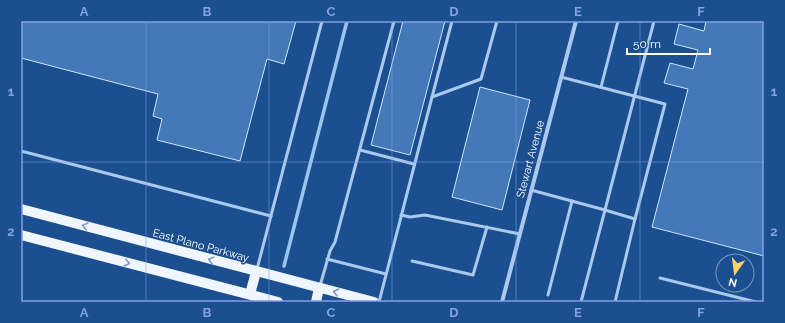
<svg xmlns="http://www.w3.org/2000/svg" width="785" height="323" font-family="Raleway,sans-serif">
  <rect width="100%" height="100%" fill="#1b4f8f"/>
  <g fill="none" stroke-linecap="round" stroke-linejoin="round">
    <!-- stream -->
    <path stroke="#9cc4f0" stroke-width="3.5" d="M 284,266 L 347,21"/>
  </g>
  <!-- building -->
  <g fill="#4478b7" stroke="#cfe3fa">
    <path d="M 21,21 L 296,21 L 284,64 L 267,59 L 240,161 L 157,140 L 162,119 L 153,116 L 158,94 L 21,58 Z"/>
    <path d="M 403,21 L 445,21 L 410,155 L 371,145 Z"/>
    <path d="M 706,21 L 764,21 L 764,256 L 652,227 L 688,89 L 664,83 L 670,63 L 693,69 L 698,50 L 674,44 L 679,24 L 704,31 Z"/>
    <path d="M 480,87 L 530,100 L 502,210 L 452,197 Z"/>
  </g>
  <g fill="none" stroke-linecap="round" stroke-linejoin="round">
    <!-- lane -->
    <g stroke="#a9c9ee" stroke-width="3">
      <path d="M 561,77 L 665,104 L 635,219 L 605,210 L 581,302"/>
      <path d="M 601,87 L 618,21"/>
      <path d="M 432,97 L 452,21"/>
      <path d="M 360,150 L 414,164"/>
      <path d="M 21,151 L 271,216"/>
      <path d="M 531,190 L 605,210 L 654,21"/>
      <path d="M 401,215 L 410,217 L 425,215 L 520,234"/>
      <path d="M 327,259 L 386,274"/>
      <path d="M 412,261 L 473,275 L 487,227"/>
      <path d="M 257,269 L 322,21"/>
      <path d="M 660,278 L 756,302"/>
      <path d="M 320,286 L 330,251 L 335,242 L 394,21"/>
      <path d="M 548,295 L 572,201"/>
      <path d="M 379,302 L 432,97 L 481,79 L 497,21"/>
      <path d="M 615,302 L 635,219"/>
    </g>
    <!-- street -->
    <path stroke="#a9c9ee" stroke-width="4" d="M 502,302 L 576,21"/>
    <!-- primary -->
    <g stroke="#f0f6ff" stroke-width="10">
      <path d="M 21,209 L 374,302"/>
      <path d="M 21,235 L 278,302"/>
      <path d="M 250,294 L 256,272"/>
      <path d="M 316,302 L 319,288"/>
    </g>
  </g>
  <!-- one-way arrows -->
  <defs><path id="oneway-chevron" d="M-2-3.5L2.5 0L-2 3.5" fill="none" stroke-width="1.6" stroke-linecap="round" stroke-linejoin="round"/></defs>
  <g stroke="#7b9ac1">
    <use href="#oneway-chevron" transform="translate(85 226) rotate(-165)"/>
    <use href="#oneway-chevron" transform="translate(211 260) rotate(-165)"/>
    <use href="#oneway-chevron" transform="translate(127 263) rotate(14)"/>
    <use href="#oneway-chevron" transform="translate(336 292) rotate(-166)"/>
  </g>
  <!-- grid -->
  <path fill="none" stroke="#839eea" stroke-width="1" stroke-opacity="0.55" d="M 146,21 L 146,302M 269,21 L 269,302M 392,21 L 392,302M 516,21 L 516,302M 640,21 L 640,302M 21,162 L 764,162"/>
  <g text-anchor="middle" stroke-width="3" stroke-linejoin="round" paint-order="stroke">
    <!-- street labels -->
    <g font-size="11" fill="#fff" stroke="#1b4f8f">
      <text transform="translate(530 159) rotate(-75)" y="4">Stewart Avenue</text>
      <text transform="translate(201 245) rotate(15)" y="4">East Plano Parkway</text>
    </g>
  </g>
  <!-- border -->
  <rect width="785" height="323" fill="none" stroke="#1b4f8f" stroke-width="44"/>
  <!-- north arrow -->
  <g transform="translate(735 273) rotate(194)"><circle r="19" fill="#1b4f8f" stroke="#7695bc"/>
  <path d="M0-3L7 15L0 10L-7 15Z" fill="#ffd166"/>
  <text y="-6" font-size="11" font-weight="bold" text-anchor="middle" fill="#ffffff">N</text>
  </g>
  <!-- scale -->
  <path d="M627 48v6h83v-6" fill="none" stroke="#ffffff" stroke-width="2"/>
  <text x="633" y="48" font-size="12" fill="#ffffff" stroke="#1b4f8f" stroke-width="3" paint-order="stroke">50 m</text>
  <rect x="22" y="22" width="741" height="279" fill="none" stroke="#839eea" stroke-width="1.5"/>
  <g font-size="13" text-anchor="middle" font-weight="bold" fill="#839eea">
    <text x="84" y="16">A</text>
    <text x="207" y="16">B</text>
    <text x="331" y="16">C</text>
    <text x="454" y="16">D</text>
    <text x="578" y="16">E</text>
    <text x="701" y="16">F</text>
    <text x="11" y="96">1</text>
    <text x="774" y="96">1</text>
    <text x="11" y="236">2</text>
    <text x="774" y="236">2</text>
    <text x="84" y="317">A</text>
    <text x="207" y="317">B</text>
    <text x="331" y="317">C</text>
    <text x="454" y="317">D</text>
    <text x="578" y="317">E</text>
    <text x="701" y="317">F</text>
  </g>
</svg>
